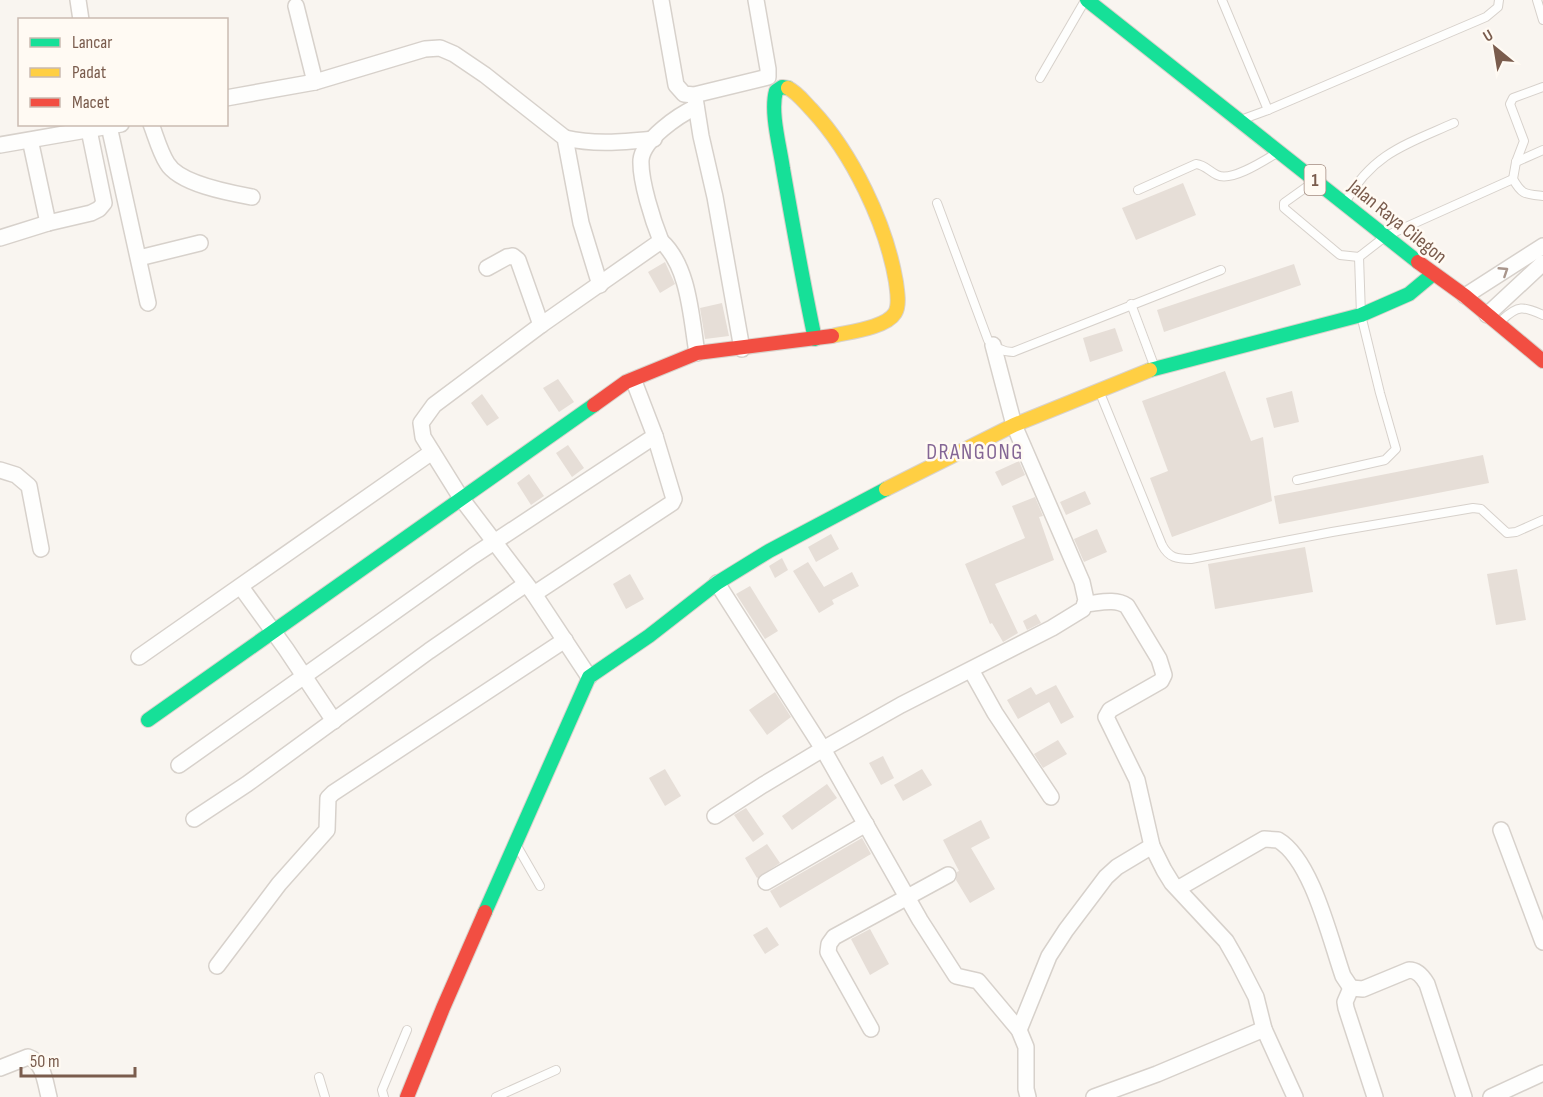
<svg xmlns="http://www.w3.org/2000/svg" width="1543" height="1097" font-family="'Sofia Sans Condensed',sans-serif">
  <rect width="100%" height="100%" fill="#f9f5f0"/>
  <!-- building -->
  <g fill="#e6ded7">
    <path d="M 1183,183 L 1196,215 L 1136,240 L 1122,208 Z"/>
    <path d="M 665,262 L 675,284 L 660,293 L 648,272 Z"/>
    <path d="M 1294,264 L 1301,285 L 1164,332 L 1157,310 Z"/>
    <path d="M 722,303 L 729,336 L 705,339 L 700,308 Z"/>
    <path d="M 1115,328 L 1123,351 L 1090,362 L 1083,338 Z"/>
    <path d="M 1225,371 L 1251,441 L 1263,437 L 1272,501 L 1172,537 L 1150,478 L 1168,471 L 1142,401 Z"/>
    <path d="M 558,379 L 574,402 L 559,412 L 543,388 Z"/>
    <path d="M 1292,391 L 1299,422 L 1274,428 L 1266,398 Z"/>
    <path d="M 482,394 L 499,418 L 487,426 L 471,403 Z"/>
    <path d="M 568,445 L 584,468 L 572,477 L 556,453 Z"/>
    <path d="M 1483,455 L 1489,483 L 1279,524 L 1274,496 Z"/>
    <path d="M 1019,461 L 1025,475 L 1002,486 L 995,472 Z"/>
    <path d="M 529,474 L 544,496 L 531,505 L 517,483 Z"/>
    <path d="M 1085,491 L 1091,504 L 1066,515 L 1060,502 Z"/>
    <path d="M 1035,497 L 1043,516 L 1039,517 L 1054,560 L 995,584 L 1018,633 L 1003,642 L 992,623 L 990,624 L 965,564 L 1025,538 L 1012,506 Z"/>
    <path d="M 1097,529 L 1107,552 L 1084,562 L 1074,539 Z"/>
    <path d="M 831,534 L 839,549 L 816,562 L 808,547 Z"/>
    <path d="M 1305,547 L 1313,592 L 1215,609 L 1208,564 Z"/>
    <path d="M 782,558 L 788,570 L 775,578 L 769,566 Z"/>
    <path d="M 808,562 L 824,587 L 852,572 L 859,586 L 832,600 L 834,604 L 819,613 L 793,571 Z"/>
    <path d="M 1517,569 L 1526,620 L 1496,625 L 1487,574 Z"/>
    <path d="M 630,574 L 644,599 L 626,609 L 613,584 Z"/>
    <path d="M 750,586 L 778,631 L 765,639 L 736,594 Z"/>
    <path d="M 1036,614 L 1041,623 L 1027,630 L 1023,621 Z"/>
    <path d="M 1056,685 L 1074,717 L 1061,724 L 1049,702 L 1018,719 L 1007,700 L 1031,687 L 1036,695 Z"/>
    <path d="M 775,692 L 791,717 L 767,735 L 749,710 Z"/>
    <path d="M 1058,740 L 1067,754 L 1043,768 L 1034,754 Z"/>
    <path d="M 883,756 L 894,778 L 881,785 L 869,763 Z"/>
    <path d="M 665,769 L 681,796 L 665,806 L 649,778 Z"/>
    <path d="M 922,769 L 932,785 L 903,801 L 894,785 Z"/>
    <path d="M 827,784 L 837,798 L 792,830 L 782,816 Z"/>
    <path d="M 746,808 L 764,834 L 753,842 L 734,815 Z"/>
    <path d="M 981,820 L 990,838 L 971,848 L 995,889 L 970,903 L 956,880 L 957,872 L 959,871 L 943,840 Z"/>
    <path d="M 862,838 L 871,854 L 780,908 L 770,891 Z"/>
    <path d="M 767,844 L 780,863 L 757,878 L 745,858 Z"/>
    <path d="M 767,927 L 779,945 L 765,954 L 753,935 Z"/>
    <path d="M 870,929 L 889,964 L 870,975 L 851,939 Z"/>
  </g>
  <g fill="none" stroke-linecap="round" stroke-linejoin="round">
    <!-- lane casing -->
    <g stroke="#d7d1cb" stroke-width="10">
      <g id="lane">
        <path d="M 1222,0 L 1268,110 L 1246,118"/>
        <path d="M 1537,0 L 1543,20"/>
        <path d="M 1040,78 L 1083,4"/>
        <path d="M 1543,87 L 1513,98 L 1510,104 L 1524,141 L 1516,162 L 1513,179 C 1522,195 1525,194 1543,196"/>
        <path d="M 1268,110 L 1486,17 L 1498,7 L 1499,0"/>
        <path d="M 1516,162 L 1543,150"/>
        <path d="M 1312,183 L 1284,203 L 1284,208 L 1340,255 L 1359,257 L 1386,236 L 1513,179"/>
        <path d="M 1138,190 L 1196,164 C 1205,165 1209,171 1217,175 C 1231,182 1262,162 1275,154"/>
        <path d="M 1346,201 C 1373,153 1407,144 1454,123"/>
        <path d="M 937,203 L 988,340 C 995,348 1002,352 1013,352 L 1221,270"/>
        <path d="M 1131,304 L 1155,368"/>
        <path d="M 1502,320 C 1518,305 1523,306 1543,315"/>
        <path d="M 1100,393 L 1162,545 C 1169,558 1177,559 1191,559 L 1332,532 L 1473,508 L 1481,509 L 1507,533 L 1516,532 L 1543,520"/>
        <path d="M 1297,480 L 1385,460 L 1396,449 L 1380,393 L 1361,315 L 1359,257"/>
        <path d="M 517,846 L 540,886"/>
        <path d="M 319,1077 L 325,1097"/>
        <path d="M 384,1097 L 382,1090 L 407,1030"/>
        <path d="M 496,1097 L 556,1070"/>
      </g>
    </g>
    <!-- street casing -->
    <g stroke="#d7d1cb" stroke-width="18">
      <g id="street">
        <path d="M 78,0 L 81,20"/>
        <path d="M 661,0 L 676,85 L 684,94 L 694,95 L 768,77 L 768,69 L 756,0"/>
        <path d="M 296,6 L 315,82"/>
        <path d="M 226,98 L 315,82 L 425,49 L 440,48 L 454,54 L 485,75 L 565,138 L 581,223 L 600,285"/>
        <path d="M 695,98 L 701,136 L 715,197 L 742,349"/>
        <path d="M 151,124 C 156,137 160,152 167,163 C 179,184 230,193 252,197"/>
        <path d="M 109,126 L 148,303"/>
        <path d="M 565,138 C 595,145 623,142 654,139"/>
        <path d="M 31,144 L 48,223"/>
        <path d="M 0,145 L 121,124"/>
        <path d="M 0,238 L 48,223 L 91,213 L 99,209 L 104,203 L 89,130"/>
        <path d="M 661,241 C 689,266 691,317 697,353"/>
        <path d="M 139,258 L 200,243"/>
        <path d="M 487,268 L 507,257 L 513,256 L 518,260 L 541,325"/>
        <path d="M 1465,296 L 1543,246"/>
        <path d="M 1487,315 L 1543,263"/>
        <path d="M 0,470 L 16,475 L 29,486 L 41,549"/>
        <path d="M 717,583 L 823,749 L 920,920 L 956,976 L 978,981 L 1019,1030 L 1026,1047 L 1026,1089 L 1028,1097"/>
        <path d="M 241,587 L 286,649 L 334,721"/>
        <path d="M 534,594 L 672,503 L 674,499 L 655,436"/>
        <path d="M 1085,604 C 1099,603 1115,598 1127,606 L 1159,659 L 1164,675 L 1161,681 L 1110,710 L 1106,717 L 1137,780 L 1152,846 L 1164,870 L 1172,883 L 1226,941 L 1238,962 L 1256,997 L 1264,1029 L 1295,1097"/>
        <path d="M 139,657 L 432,452"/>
        <path d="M 971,670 L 995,713 L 1051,797"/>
        <path d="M 589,677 L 534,594 L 461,498 L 423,437 L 421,423 L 434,405 L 541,325 L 661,241 C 653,221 640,181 641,160 C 643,139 679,115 696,107"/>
        <path d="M 179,765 L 473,556 L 655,436 L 635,384 L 631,381"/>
        <path d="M 715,816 L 763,785 L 823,749 L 901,705 L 1052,628 L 1083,609 L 1086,600 L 1082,582 L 1014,425 L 993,345"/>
        <path d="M 194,819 L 247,784 L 429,651 L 526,584"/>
        <path d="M 1501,830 L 1543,942"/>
        <path d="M 766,882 L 866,824"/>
        <path d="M 1179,888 L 1264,839 L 1278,840 C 1312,860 1330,939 1343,976 L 1351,988"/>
        <path d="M 217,966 L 279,884 L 327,830 L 328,798 L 333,793 L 565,640"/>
        <path d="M 1351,988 L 1363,989 L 1409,970 C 1418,970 1423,977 1427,984 L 1464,1097"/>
        <path d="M 1351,988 L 1345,1002 L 1346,1008 L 1375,1097"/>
        <path d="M 871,1029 L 828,952 L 829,944 L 834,937 L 948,875"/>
        <path d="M 1019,1030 L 1049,956 L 1066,930 L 1106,877 L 1117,867 L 1152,846"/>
        <path d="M 0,1068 L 28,1057 C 44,1062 45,1082 49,1097"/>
        <path d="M 1094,1097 L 1157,1074 L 1264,1029"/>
        <path d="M 1491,1097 L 1543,1073"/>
      </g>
    </g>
    <!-- fast casing -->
    <g stroke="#d9d2cb" stroke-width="16">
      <g id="fast">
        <path d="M 1087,0 L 1418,262"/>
        <path d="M 788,88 L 782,87 L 776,91 C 770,112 780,147 783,169 C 793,226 803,283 815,339"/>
        <path d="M 1150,370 L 1361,315 L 1409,294 L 1433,274"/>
        <path d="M 148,720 L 594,405"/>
        <path d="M 485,912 L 589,677 L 649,636 L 717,583 L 769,551 L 886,489"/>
      </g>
    </g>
    <!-- slow casing -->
    <g stroke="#d9d2cb" stroke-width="16">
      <g id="slow">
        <path d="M 788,88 C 798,93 804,102 812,110 C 852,153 886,223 896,282 C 897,291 900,305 895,313 C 886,328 848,332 832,336"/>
        <path d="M 886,489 L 1014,425 L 1150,370"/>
      </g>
    </g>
    <!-- jam casing -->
    <g stroke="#d9d2cb" stroke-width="16">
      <g id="jam">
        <path d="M 1418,262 L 1465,296 L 1543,361"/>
        <path d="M 594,405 L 626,382 L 697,353 L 832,336"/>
        <path d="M 407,1097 L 443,1008 L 485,912"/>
      </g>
    </g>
    <!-- lane -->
    <use href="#lane" stroke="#fefefd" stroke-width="8"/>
    <!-- street -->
    <use href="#street" stroke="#fefefd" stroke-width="15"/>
    <!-- fast -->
    <use href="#fast" stroke="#16e098" stroke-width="14"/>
    <!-- slow -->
    <use href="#slow" stroke="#ffcf43" stroke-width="14"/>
    <!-- jam -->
    <use href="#jam" stroke="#f24e42" stroke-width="14"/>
  </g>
  <!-- one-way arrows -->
  <defs><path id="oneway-chevron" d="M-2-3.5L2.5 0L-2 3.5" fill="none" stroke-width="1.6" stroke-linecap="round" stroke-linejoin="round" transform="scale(1.5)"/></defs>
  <use stroke="#a8958b" href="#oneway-chevron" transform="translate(1504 271) rotate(-33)"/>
  <g text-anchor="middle" stroke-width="5" stroke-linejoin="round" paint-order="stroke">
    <!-- shield labels -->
    <rect fill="#fffaf3" stroke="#a28b7f" stroke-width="1.5" x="1304.5" y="165" width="21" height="30" rx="4.5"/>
    <g font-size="18" font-weight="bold" fill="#7a5c4d">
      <text x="1315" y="186">1</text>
    </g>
    <!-- street labels -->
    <g font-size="20" fill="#7a5c4d" stroke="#fffaf3">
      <text transform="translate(1398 221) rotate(39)" y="7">Jalan Raya Cilegon</text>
    </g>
    <!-- quarter labels -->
    <g font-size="22" letter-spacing="1.5" fill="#846695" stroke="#fffaf3">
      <text x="975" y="459">DRANGONG</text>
    </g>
  </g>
  <!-- legend -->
  <rect x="18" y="18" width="210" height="108" fill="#fffaf3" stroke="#cabbb1" stroke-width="1.5"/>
  <rect x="30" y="38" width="30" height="9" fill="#16e098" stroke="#cabbb1" stroke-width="1.5"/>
  <text x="72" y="48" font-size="18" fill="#7a5c4d">Lancar</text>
  <rect x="30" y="68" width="30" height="9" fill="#ffcf43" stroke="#cabbb1" stroke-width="1.5"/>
  <text x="72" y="78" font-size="18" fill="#7a5c4d">Padat</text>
  <rect x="30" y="98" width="30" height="9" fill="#f24e42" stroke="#cabbb1" stroke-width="1.5"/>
  <text x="72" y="108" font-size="18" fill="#7a5c4d">Macet</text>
  <!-- north arrow -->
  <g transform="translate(1495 48) rotate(330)" stroke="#fffaf3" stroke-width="4.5" paint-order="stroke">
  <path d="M0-4.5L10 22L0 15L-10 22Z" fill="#7a5c4d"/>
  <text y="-9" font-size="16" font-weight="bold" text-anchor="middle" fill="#7a5c4d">U</text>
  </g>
  <!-- scale -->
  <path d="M21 1067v9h114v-9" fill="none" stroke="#7a5c4d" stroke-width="3"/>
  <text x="30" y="1067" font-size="18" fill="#7a5c4d" stroke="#fffaf3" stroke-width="4.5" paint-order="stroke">50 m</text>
</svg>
